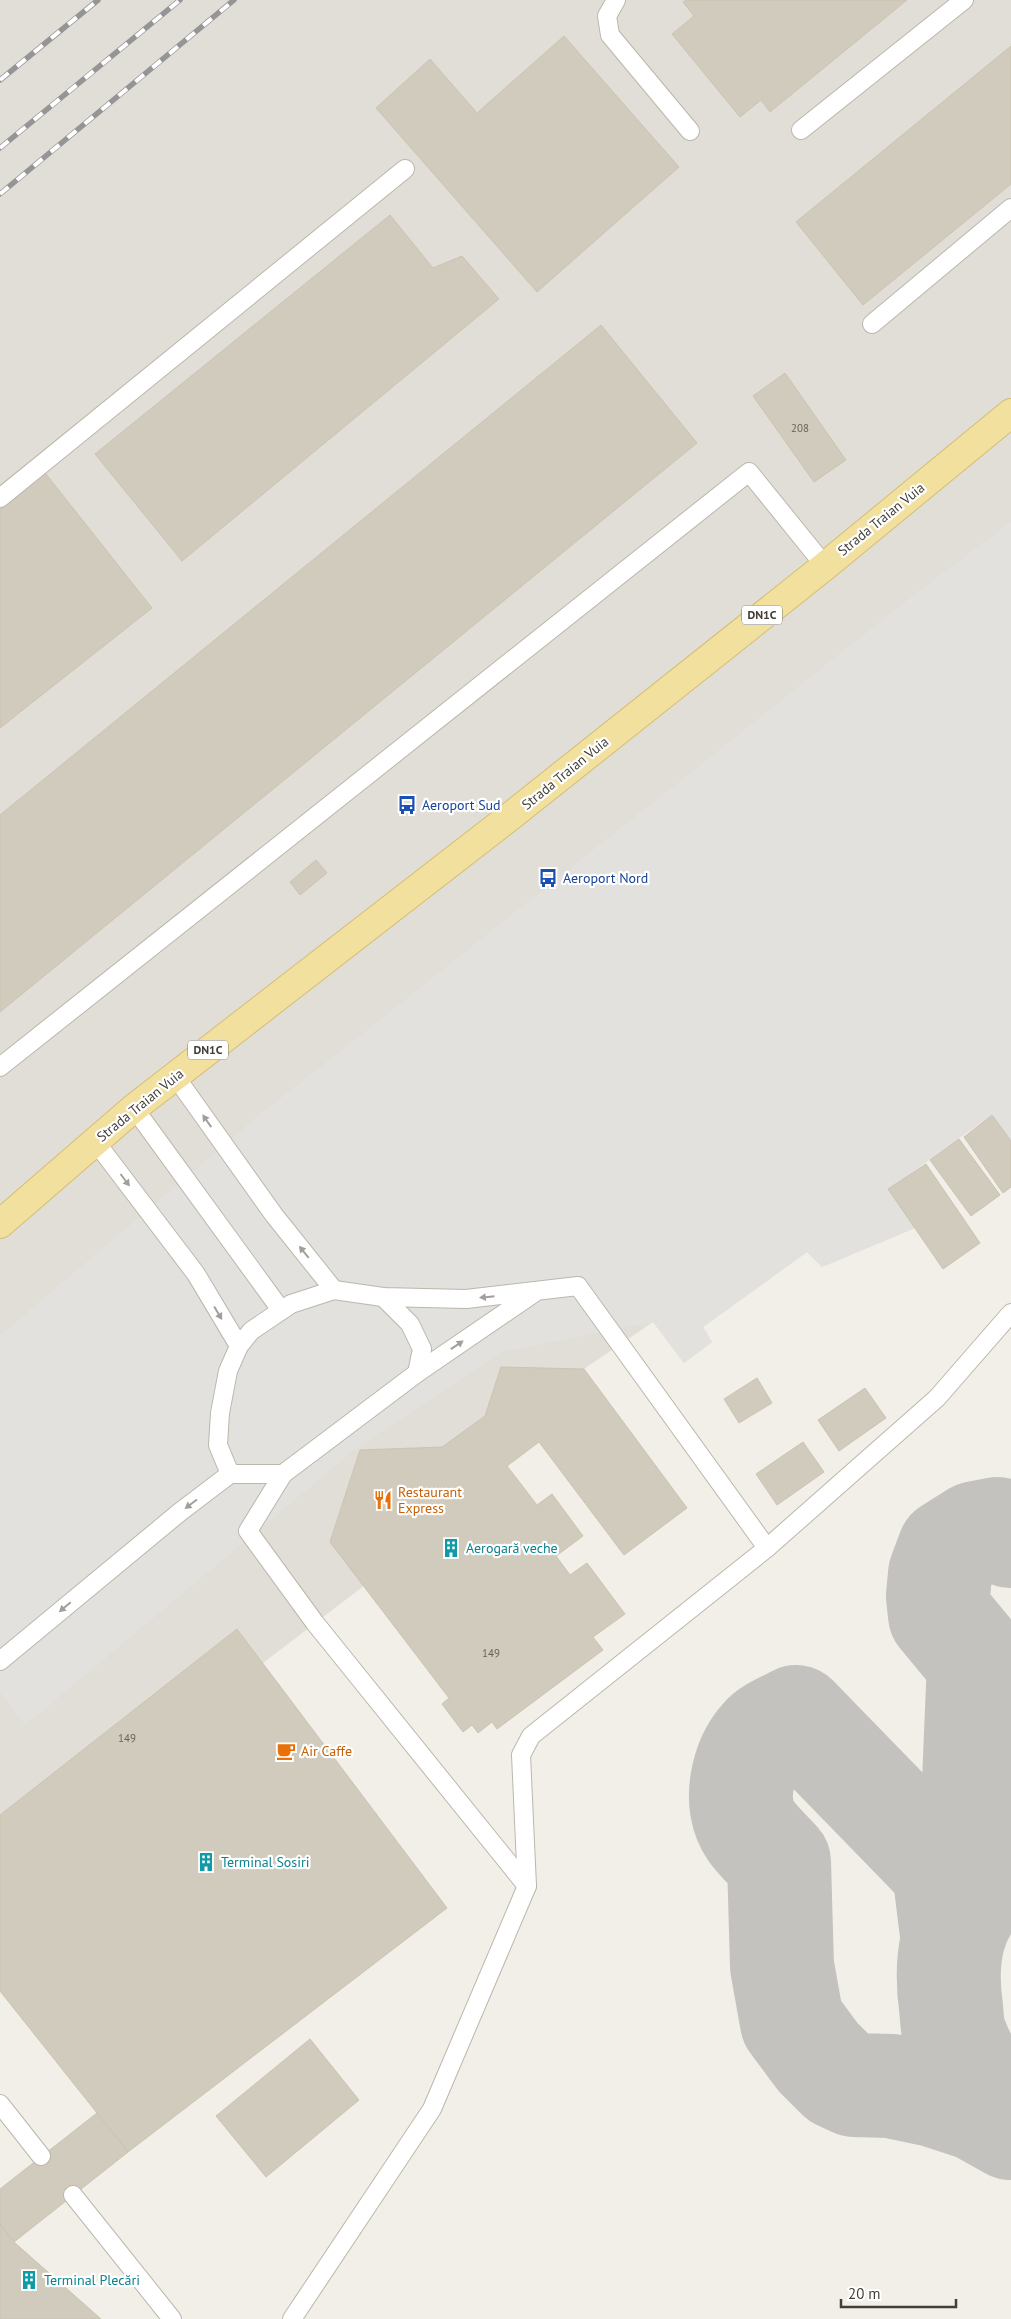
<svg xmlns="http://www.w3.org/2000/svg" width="1011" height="2319" font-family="'PT Sans',sans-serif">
  <rect width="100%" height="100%" fill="#f1efe7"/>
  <!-- industrial -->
  <path fill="#e1ded8" d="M 0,0 L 1011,0 L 1011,1141 L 991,1115 L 889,1189 L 915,1228 L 822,1267 L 807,1252 L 703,1327 L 712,1342 L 684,1363 L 653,1322 L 584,1369 L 501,1367 L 485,1416 L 442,1447 L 360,1450 L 331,1542 L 365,1585 L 263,1663 L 237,1629 L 0,1815 Z"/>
  <!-- parking -->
  <path fill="#e3e1de" d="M 1011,522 L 1011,1141 L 991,1115 L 889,1189 L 915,1228 L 822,1267 L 807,1252 L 703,1327 L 712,1342 L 684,1363 L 653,1322 L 502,1352 L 359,1446 L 25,1725 L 0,1692 L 0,1336 L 250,1123 L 923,588 Z"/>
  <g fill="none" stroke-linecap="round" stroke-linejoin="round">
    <!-- taxiway -->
    <g stroke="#c3c2be" stroke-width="104">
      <path d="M 994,1876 C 952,1910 944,1957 951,2007 C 952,2017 952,2029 956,2038 C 967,2069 991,2098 1011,2125"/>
      <path d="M 969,1902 L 979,1662 L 940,1615 L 938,1596 L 940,1574 L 949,1550 L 976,1533 L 997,1529 L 1011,1536"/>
      <path d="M 952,1934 L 945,1878 L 939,1864 L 796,1717 C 786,1723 770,1729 763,1737 C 742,1760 732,1804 751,1831 C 759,1842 770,1852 779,1862 L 782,1966 L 792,2022 L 818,2057 L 839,2078 L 854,2085 L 891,2086 L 934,2095 L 977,2109 L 1011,2128"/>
    </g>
  </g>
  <!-- building -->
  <g fill="#d1cbbe" stroke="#cbc3b2">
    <path d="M 686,0 L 907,0 L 770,112 L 761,100 L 740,117 L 672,34 L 694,16 L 683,2 Z"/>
    <path d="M 564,36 L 679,167 L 537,292 L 376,108 L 430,59 L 477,113 Z"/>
    <path d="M 1011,46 L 1011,184 L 863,305 L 796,222 Z"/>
    <path d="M 390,215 L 433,268 L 462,256 L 499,299 L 182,561 L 95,454 Z"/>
    <path d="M 601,325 L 697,443 L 0,1012 L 0,815 Z"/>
    <path d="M 785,373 L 846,460 L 814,482 L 753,396 Z"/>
    <path d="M 42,469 L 152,608 L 0,728 L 0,502 Z"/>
    <path d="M 316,860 L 327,873 L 300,895 L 290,882 Z"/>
    <path d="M 992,1115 L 1011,1141 L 1011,1187 L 1003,1193 L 964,1137 Z"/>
    <path d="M 959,1139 L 1000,1195 L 971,1216 L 930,1160 Z"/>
    <path d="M 926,1164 L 980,1243 L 943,1269 L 888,1189 Z"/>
    <path d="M 501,1367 L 584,1369 L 687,1508 L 624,1555 L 539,1442 L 507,1466 L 537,1505 L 552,1494 L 583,1536 L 556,1556 L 570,1575 L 587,1563 L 625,1614 L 593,1637 L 603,1650 L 497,1729 L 492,1722 L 478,1733 L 472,1725 L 463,1732 L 442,1704 L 449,1698 L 330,1542 L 360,1450 L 442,1447 L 485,1416 Z"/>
    <path d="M 757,1378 L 772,1403 L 739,1423 L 724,1399 Z"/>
    <path d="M 865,1388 L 886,1418 L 839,1451 L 818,1420 Z"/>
    <path d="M 803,1442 L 824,1472 L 777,1505 L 756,1474 Z"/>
    <path d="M 237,1629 L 447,1908 L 128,2152 L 0,1991 L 0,1815 Z"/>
    <path d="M 310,2039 L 359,2100 L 266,2177 L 216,2116 Z"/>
    <path d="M 97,2113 L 128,2152 L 14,2242 L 0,2224 L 0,2189 Z"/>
    <path d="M 0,2224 L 14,2242 L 101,2319 L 0,2319 Z"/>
  </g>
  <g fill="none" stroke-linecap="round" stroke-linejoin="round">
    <!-- lane casing -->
    <g stroke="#bbb7ab" stroke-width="20">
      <g id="lane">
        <path d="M 616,0 L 607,16 L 610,35 L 690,131"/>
        <path d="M 801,130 L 964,0"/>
        <path d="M 872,324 L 1011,208"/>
        <path d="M 0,498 L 405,169"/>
        <path d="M 0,1067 L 749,472 L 825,566"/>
        <path d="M 175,1076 L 274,1215 L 334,1290"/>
        <path d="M 134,1108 L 281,1310"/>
        <path d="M 95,1141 L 196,1274 L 239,1346"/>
        <path d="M 417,1373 L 534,1293"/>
        <path d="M 230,1474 L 218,1445 L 220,1413 L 228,1371 L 239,1346 L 251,1331 L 291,1304 L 334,1290 L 383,1297 L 466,1299 L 578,1286 L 767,1548"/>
        <path d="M 283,1474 L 248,1531 L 315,1623 L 527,1886"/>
        <path d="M 0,1661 L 180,1512 L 230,1474 L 283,1474 L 417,1373 L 422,1349 L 410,1324 L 383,1297"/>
        <path d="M 0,2104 L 41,2156"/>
        <path d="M 73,2195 L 172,2319"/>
        <path d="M 292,2319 L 432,2109 L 527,1886 L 521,1755 L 531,1736 L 767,1548 L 937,1398 L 1011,1313"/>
      </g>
    </g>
    <!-- primary casing -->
    <g stroke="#d5be71" stroke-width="30">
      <path id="primary" d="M 0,1224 L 134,1108 L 512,815 L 825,566 L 1011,413"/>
    </g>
    <!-- lane -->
    <use href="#lane" stroke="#fff" stroke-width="18"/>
    <!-- primary -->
    <use href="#primary" stroke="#f2e09f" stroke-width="28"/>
    <!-- rail casing -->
    <g stroke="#959595" stroke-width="5.5">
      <g id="rail">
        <path d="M 0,80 L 98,0"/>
        <path d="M 0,148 L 180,0"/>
        <path d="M 0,194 L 234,0"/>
      </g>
    </g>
    <!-- rail -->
    <use href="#rail" stroke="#fff" stroke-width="4" stroke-dasharray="11" stroke-linecap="butt"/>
  </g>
  <!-- one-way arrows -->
  <defs><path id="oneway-solid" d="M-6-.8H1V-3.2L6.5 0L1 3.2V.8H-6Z" transform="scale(1.25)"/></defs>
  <g fill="#a19f9b">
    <use href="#oneway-solid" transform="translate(207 1121) rotate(-125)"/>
    <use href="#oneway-solid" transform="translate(125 1180) rotate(53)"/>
    <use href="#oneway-solid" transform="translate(304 1252) rotate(-129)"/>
    <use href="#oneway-solid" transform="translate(487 1297) rotate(174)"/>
    <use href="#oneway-solid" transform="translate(218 1313) rotate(59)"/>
    <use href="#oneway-solid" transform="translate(457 1345) rotate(-34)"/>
    <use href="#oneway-solid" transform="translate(191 1504) rotate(143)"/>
    <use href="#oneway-solid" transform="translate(65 1607) rotate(140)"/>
  </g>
  <!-- icons -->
  <defs>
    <g id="bus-bare" transform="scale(1.5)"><path d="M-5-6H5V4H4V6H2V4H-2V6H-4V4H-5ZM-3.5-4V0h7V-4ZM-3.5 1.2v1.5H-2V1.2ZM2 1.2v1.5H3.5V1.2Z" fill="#1a4fb4" stroke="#fff" stroke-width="2.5" paint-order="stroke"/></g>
    <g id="restaurant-bare" transform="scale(1.5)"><path d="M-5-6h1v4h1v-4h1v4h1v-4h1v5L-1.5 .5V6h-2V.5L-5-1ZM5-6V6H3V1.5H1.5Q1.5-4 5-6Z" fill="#e8710a" stroke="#fff" stroke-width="2.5" paint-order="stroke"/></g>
    <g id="building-bare" transform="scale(1.5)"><path d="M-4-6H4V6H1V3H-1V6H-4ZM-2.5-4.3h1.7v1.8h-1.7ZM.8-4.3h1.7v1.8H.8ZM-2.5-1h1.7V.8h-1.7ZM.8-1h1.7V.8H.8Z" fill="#0f9aa8" stroke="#fff" stroke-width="2.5" paint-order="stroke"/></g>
    <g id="cafe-bare" transform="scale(1.5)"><path d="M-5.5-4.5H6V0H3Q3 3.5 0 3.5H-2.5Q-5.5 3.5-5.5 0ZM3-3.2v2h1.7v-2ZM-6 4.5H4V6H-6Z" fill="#e8710a" stroke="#fff" stroke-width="2.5" paint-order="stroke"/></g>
  </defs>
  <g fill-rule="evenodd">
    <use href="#bus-bare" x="407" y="805"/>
    <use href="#bus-bare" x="548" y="878"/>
    <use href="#restaurant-bare" x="383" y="1500"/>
    <use href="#building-bare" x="451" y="1548"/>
    <use href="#cafe-bare" x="286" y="1751"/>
    <use href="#building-bare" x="206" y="1862"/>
    <use href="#building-bare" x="29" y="2280"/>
  </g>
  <g text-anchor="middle" stroke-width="4.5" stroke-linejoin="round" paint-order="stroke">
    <!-- number labels -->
    <g font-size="11" fill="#666259">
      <text x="800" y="432">208</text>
      <text x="491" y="1657">149</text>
      <text x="127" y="1742">149</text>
    </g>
    <!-- shield labels -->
    <g fill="#fff" stroke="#7b7973" stroke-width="1">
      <rect x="742" y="605.5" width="40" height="19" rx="4"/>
      <rect x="188" y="1040.5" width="40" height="19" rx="4"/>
    </g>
    <g font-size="12" font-weight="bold" fill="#433f37">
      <text x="762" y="619">DN1C</text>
      <text x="208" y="1054">DN1C</text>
    </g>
    <!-- street labels -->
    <g font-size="14" fill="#433f37" stroke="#fff">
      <text transform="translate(881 519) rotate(-39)" y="5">Strada Traian Vuia</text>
      <text transform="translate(565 773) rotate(-39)" y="5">Strada Traian Vuia</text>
      <text transform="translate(140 1105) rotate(-39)" y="5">Strada Traian Vuia</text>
    </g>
    <!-- transit labels -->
    <g font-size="14" fill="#164399" stroke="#fff" text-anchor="start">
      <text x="422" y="810">Aeroport Sud</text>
      <text x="563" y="883">Aeroport Nord</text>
    </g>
    <!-- food labels -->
    <g font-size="14" fill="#c56008" stroke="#fff" text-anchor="start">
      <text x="398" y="1497">Restaurant<tspan x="398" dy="16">Express</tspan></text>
      <text x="301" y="1756">Air Caffe</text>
    </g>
    <!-- culture labels -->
    <g font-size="14" fill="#0d838f" stroke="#fff" text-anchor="start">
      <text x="466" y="1553">Aerogară veche</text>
      <text x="221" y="1867">Terminal Sosiri</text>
      <text x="44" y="2285">Terminal Plecări</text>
    </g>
  </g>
  <!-- scale -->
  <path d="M841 2299v8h115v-8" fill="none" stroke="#433f37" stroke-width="2.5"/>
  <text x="848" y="2299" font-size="15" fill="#433f37" stroke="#ffffff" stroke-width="4" paint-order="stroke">20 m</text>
</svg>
